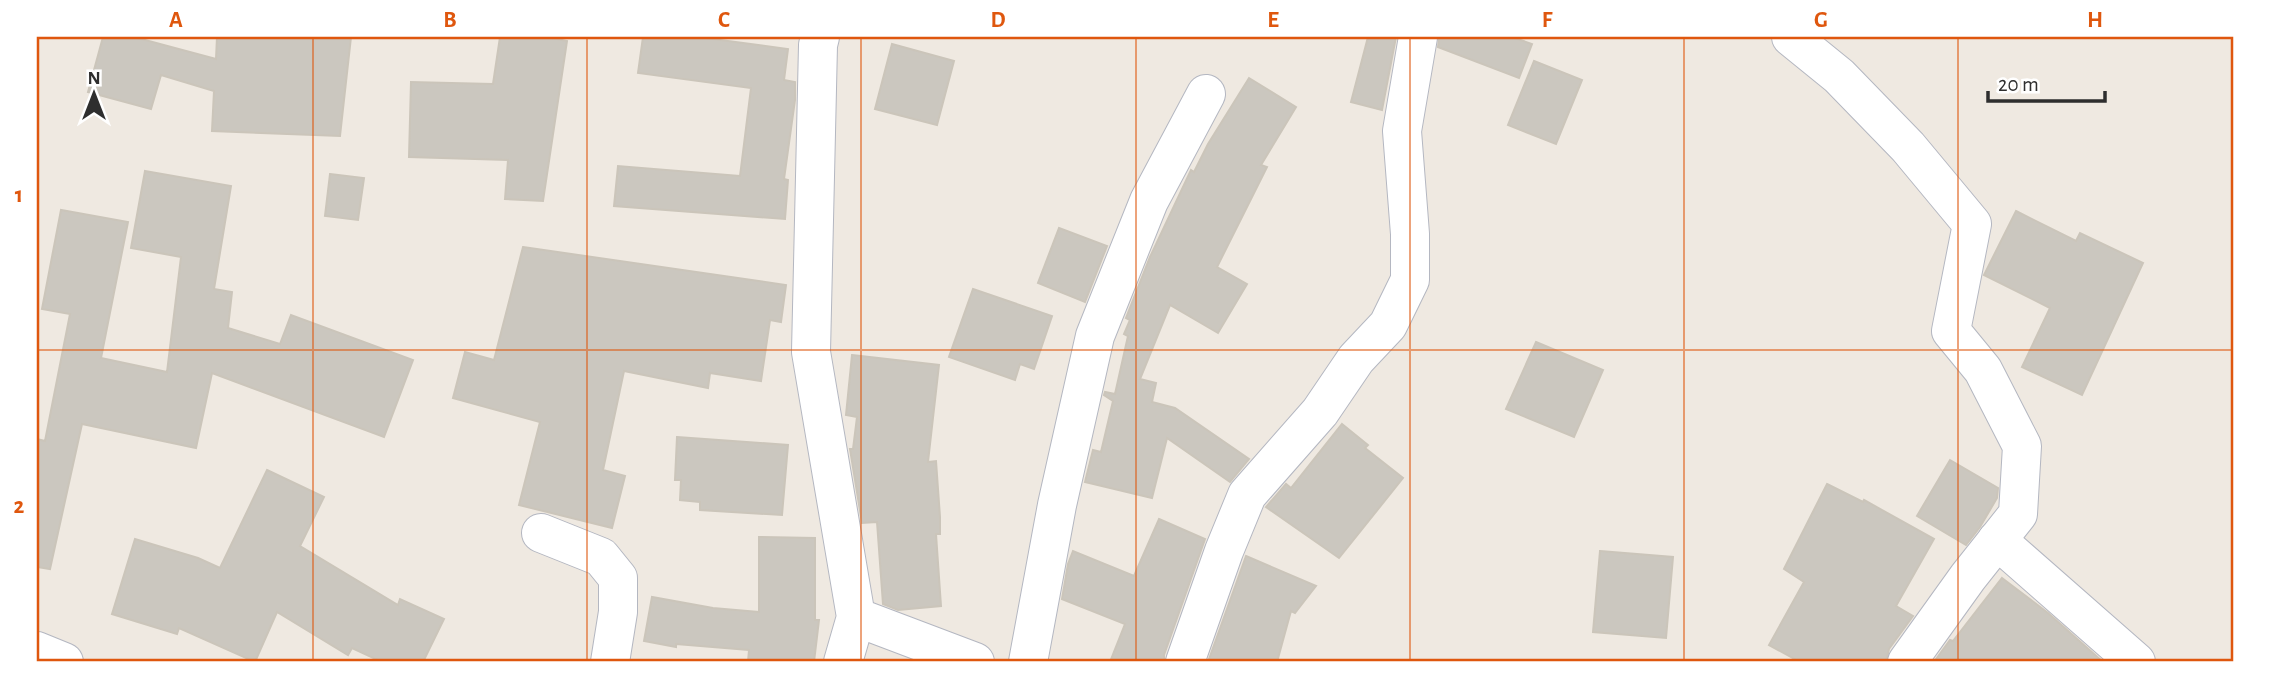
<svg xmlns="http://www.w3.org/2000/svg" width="2271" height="699" font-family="'Alegreya Sans',sans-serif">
  <rect width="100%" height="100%" fill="#efe9e1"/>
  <!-- building -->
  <g fill="#cbc7bf" stroke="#cbc5ba" stroke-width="2">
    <path d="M 103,37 L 134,37 L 216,59 L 217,37 L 351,37 L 340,136 L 212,131 L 214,91 L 161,75 L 151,109 L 88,92 Z"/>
    <path d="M 500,37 L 548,37 L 567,41 L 543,201 L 505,199 L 508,160 L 409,157 L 411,82 L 493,84 Z"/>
    <path d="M 643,37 L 698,37 L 788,49 L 784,80 L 795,82 L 795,100 L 784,179 L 788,180 L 785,219 L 614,206 L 618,166 L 740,176 L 751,88 L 638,73 Z"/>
    <path d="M 1368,37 L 1396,37 L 1382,110 L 1351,102 Z"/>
    <path d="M 1439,37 L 1512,37 L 1532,44 L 1519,78 L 1438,47 Z"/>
    <path d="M 892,44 L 954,61 L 937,125 L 875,109 Z"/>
    <path d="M 1534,61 L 1582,80 L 1556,144 L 1508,125 Z"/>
    <path d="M 1249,78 L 1296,107 L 1261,165 L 1267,167 L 1217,267 L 1247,284 L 1218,333 L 1170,305 L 1140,379 L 1156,383 L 1152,402 L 1175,408 L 1249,459 L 1230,482 L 1167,438 L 1152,498 L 1085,482 L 1093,450 L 1101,452 L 1113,401 L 1104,395 L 1105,392 L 1115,394 L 1128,336 L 1124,334 L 1130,320 L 1126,318 L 1150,257 L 1191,170 L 1194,172 L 1208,144 Z"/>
    <path d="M 145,171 L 231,186 L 214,289 L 232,292 L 228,328 L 280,344 L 291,315 L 413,360 L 384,437 L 212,373 L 196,448 L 82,424 L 50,569 L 37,567 L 37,439 L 45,441 L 70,314 L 42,309 L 61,210 L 128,222 L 101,358 L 167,372 L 181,257 L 131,248 Z"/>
    <path d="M 330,174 L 364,178 L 358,220 L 325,216 Z"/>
    <path d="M 2016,211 L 2076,241 L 2080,233 L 2143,263 L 2082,395 L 2022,367 L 2050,308 L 1984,275 Z"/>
    <path d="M 1059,228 L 1107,246 L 1085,302 L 1038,283 Z"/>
    <path d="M 523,247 L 786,285 L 781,322 L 770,320 L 761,381 L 710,373 L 708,388 L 624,371 L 603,470 L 625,476 L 612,528 L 519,505 L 540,422 L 453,398 L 465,352 L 494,360 Z"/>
    <path d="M 973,289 L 1052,316 L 1034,369 L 1020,364 L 1015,380 L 949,357 Z"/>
    <path d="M 1536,342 L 1603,370 L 1574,437 L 1506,409 Z"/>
    <path d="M 852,355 L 939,365 L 928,462 L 936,461 L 940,517 L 940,534 L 936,534 L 941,606 L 898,610 L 883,604 L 877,522 L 862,523 L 850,449 L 853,449 L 857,417 L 846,415 Z"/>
    <path d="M 1342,424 L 1368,445 L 1365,448 L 1403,478 L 1339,558 L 1266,507 L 1286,484 L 1291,488 Z"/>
    <path d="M 677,437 L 788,445 L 782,515 L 700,510 L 700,502 L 680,500 L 681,480 L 675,480 Z"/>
    <path d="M 1950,460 L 1998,488 L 1997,498 L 1980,527 L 1966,545 L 1917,516 Z"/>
    <path d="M 267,470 L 324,497 L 300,546 L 398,605 L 400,599 L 444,619 L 423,662 L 382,662 L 352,648 L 348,655 L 277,612 L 255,662 L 179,628 L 177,634 L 112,614 L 135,539 L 198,558 L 220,568 Z"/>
    <path d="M 1827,484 L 1863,502 L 1864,500 L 1934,539 L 1896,606 L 1913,616 L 1889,649 L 1886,662 L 1800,662 L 1769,645 L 1804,582 L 1784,569 Z"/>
    <path d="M 1159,519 L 1205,539 L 1164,655 L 1164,662 L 1110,662 L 1125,624 L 1062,599 L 1068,564 L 1073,551 L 1134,576 Z"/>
    <path d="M 759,537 L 815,538 L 815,620 L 819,620 L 814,662 L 748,662 L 749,650 L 676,644 L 676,647 L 644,641 L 652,597 L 713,608 L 759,612 Z"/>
    <path d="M 1600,551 L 1673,557 L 1666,638 L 1593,632 Z"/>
    <path d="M 1246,556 L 1316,586 L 1295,613 L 1291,611 L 1277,662 L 1208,662 Z"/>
    <path d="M 2002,578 L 2048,613 L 2103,662 L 1934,662 L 1950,640 L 1953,641 Z"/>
  </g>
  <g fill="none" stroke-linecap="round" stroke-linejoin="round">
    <!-- minor casing -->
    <g stroke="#b4b7c1" stroke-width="40">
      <g id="minor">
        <path d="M 820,37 L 818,45 L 811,352 L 856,617 L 843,662"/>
        <path d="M 1791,37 L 1839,76 L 1908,147 L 1972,224 L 1951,331 L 1983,370 L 2022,446 L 2018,514 L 1968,577 L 1907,662"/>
        <path d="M 541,533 L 601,557 L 618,578 L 618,612 L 610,662"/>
        <path d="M 1997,540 L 2136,662"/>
        <path d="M 856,617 L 975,662"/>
        <path d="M 37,651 L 64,662"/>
        <path d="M 1028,662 L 1057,505 L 1095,336 L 1149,201 L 1206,94"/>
        <path d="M 1185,662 L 1224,551 L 1247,495 L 1320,412 L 1356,359 L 1388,325 L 1410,280 L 1410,234 L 1402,131 L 1418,37"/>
      </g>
    </g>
    <!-- minor -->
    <use href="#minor" stroke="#fff" stroke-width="38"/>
  </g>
  <!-- grid -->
  <path fill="none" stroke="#df570e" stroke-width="2" stroke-opacity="0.55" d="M 313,37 L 313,662M 587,37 L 587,662M 861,37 L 861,662M 1136,37 L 1136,662M 1410,37 L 1410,662M 1684,37 L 1684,662M 1958,37 L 1958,662M 37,350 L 2234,350"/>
  <!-- border -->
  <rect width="2271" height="699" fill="none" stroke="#ffffff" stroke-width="77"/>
  <!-- north arrow -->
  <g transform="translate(94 94)" stroke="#ffffff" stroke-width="5" paint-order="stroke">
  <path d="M0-5L12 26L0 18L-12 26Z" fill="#2e2e2e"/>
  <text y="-10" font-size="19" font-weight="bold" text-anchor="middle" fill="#2e2e2e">N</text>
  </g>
  <!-- scale -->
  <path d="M1988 91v10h117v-10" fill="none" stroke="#2e2e2e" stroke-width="3.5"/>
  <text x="1998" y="91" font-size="21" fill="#2e2e2e" stroke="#ffffff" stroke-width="5" paint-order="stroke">20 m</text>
  <rect x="38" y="38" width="2194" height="622" fill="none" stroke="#df570e" stroke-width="2.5"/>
  <g font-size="23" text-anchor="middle" font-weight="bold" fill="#df570e">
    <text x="176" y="27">A</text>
    <text x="450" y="27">B</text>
    <text x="724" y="27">C</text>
    <text x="998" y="27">D</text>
    <text x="1273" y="27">E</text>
    <text x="1547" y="27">F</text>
    <text x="1821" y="27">G</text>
    <text x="2095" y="27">H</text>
    <text x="19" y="202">1</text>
    <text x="19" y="513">2</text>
  </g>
</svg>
